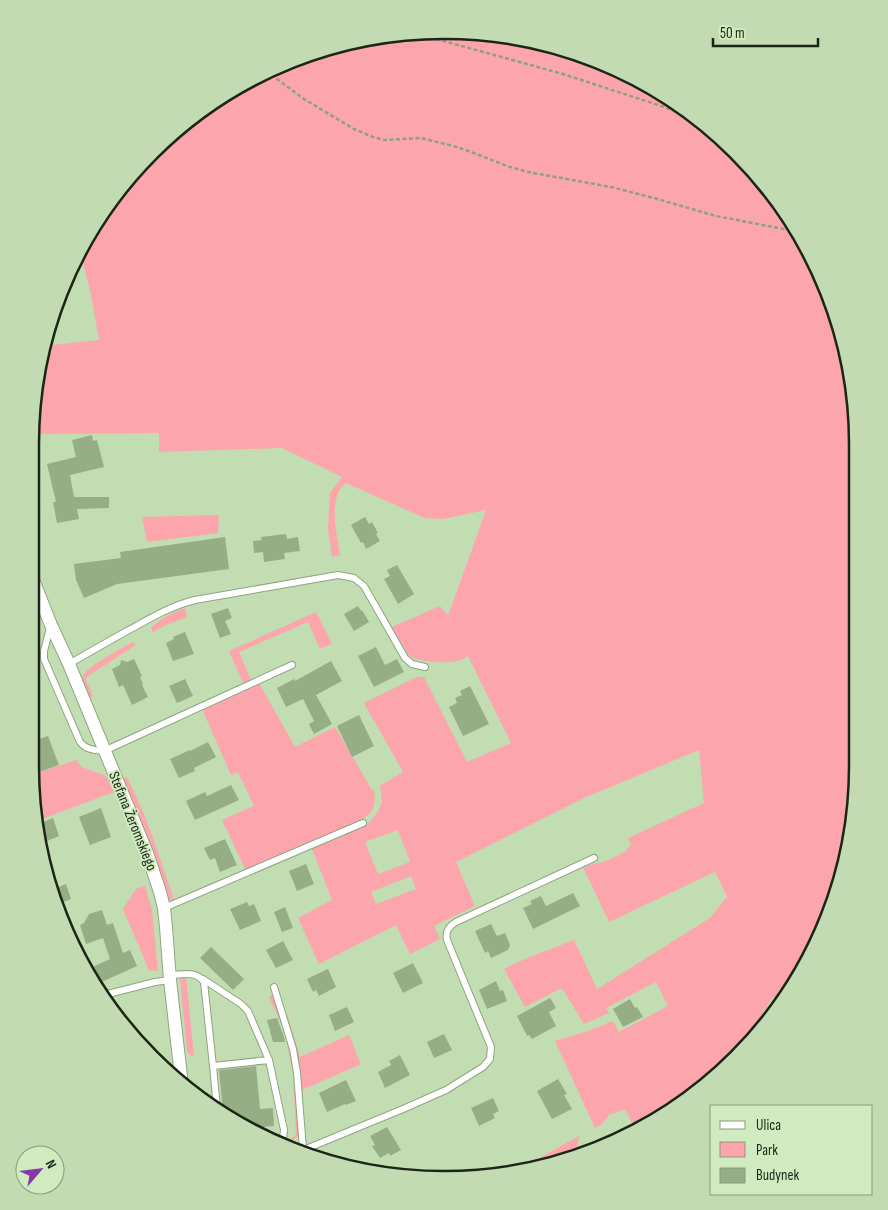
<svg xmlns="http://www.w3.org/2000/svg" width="888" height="1210" font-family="'Sofia Sans Condensed',sans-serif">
  <rect width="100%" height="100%" fill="#c3ddb3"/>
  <!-- green -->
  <g fill="#fca5ac" fill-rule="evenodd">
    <path d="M 417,31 L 498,34 L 577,52 L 651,85 L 717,133 L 772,192 L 826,285 L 854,390 L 857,793 L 844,873 L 803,973 L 782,1002 L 773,997 L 764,1011 L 749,1041 L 750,1044 L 696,1094 L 635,1129 L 625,1109 L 609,1115 L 602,1124 L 595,1128 L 555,1041 L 591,1030 L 613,1021 L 619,1032 L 668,1006 L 656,982 L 606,1008 L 609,1013 L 584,1024 L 562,988 L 525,1007 L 504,969 L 525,959 L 574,940 L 597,989 L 710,918 L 727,897 L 715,872 L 609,922 L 583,867 L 606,861 L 625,852 L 631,844 L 628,838 L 704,803 L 699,750 L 584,798 L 456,862 L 475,906 L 434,926 L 440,939 L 410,954 L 396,925 L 319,964 L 298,918 L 332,900 L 312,849 L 369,823 L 377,813 L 382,802 L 380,786 L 403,772 L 364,703 L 417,677 L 424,677 L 467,762 L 511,743 L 468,656 C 464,658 461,660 457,661 C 447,664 416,662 408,655 L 392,627 L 440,606 L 448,616 L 486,510 L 443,519 L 425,518 L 346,483 C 327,497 337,535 340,555 L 332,557 L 328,528 L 330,493 L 342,477 L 282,448 L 159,452 L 159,433 L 31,434 L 43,346 L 99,340 L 91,295 L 81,255 L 100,214 L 192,116 L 261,73 L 337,44 ZM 398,830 L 410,862 L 378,874 L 365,842 ZM 411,876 L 416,889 L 376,904 L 371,892 Z"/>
    <path d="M 219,515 L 218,533 L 147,542 L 142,517 Z"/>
    <path d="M 185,608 L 187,617 L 166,625 L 153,632 L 151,628 C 159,619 174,612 185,608 Z"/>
    <path d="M 316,612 L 332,644 L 320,649 L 308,622 L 239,652 L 251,680 L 243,683 L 229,651 Z"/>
    <path d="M 133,642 L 136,645 L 85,678 L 93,696 L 89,698 C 87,693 81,685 82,679 C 82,668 123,648 133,642 Z"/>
    <path d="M 259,683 L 295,747 L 335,727 L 372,790 L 374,789 C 376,806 374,813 360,821 L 246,871 L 222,820 L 254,806 L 238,772 L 231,775 L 202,709 Z"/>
    <path d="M 76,760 L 82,767 L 106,776 L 114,792 L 37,821 L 31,775 Z"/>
    <path d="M 127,777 L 144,814 L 156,846 L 174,900 L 166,900 L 122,779 Z"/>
    <path d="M 145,886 L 152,910 L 158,971 L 149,970 L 123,909 L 136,889 Z"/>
    <path d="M 186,976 L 194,1056 L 191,1056 L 187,1051 L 180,979 Z"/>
    <path d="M 272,994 L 285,1030 L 294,1073 L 299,1133 L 297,1137 L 284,1145 L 282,1145 L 296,1135 L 293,1073 L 284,1030 L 269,997 Z"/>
    <path d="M 286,1014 L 287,1014 L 300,1057 L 349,1035 L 361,1064 L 302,1090 L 296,1055 Z"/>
    <path d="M 579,1136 L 577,1150 L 580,1155 L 512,1173 Z"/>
  </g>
  <!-- building -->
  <g fill="#95ae86">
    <path d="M 92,435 L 93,441 L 97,440 L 104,467 L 70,475 L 74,497 L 109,497 L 109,508 L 77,509 L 79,519 L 57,523 L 53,502 L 56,502 L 47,464 L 76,457 L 72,440 Z"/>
    <path d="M 365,517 L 369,524 L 372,522 L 378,533 L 376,534 L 380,541 L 366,549 L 363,542 L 361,543 L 351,525 Z"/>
    <path d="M 286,534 L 287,539 L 298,537 L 300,551 L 284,553 L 285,559 L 264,562 L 263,552 L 254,553 L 253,541 L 262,540 L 261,537 Z"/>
    <path d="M 225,537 L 229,569 L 117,584 L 84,598 L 76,580 L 74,564 L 121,558 L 120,552 Z"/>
    <path d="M 397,565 L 414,594 L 398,604 L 384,579 L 390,576 L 387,570 Z"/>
    <path d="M 358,606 L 361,611 L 362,610 L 369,622 L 354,631 L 344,614 Z"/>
    <path d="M 228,608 L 232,618 L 225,621 L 231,634 L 220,638 L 211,614 Z"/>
    <path d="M 185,632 L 194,654 L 173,661 L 166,643 L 174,639 L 173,637 Z"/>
    <path d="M 376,647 L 385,665 L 397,659 L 404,672 L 374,687 L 358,656 Z"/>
    <path d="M 134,659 L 142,676 L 140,677 L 143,684 L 142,685 L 148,697 L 132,705 L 123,685 L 119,687 L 112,669 L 120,665 L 121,660 L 127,662 Z"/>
    <path d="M 331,661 L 342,681 L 316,695 L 332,724 L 314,734 L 309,724 L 314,721 L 303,699 L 286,707 L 277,688 L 294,679 L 295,681 Z"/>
    <path d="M 185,679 L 193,696 L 177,703 L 169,686 Z"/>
    <path d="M 470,686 L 489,724 L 463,736 L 449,707 L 457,703 L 455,698 L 462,695 L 460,691 Z"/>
    <path d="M 359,715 L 374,746 L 352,757 L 337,726 Z"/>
    <path d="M 48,736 L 59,765 L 31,775 L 30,766 L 30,742 Z"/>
    <path d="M 208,742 L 216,757 L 194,768 L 195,771 L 179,778 L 170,759 L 190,750 L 190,751 Z"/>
    <path d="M 231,785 L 239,800 L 195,820 L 186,801 L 205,792 L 207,796 Z"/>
    <path d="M 101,808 L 111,837 L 90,845 L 79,817 Z"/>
    <path d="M 53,818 L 59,836 L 47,841 L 46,839 L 40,842 L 38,824 Z"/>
    <path d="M 225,839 L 237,865 L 220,872 L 215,858 L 210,860 L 204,848 Z"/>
    <path d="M 306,864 L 314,884 L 297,891 L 289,871 Z"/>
    <path d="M 66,884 L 71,899 L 58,904 L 52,890 Z"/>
    <path d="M 573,893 L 580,906 L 533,929 L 523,908 L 532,904 L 530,901 L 541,896 L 546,906 Z"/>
    <path d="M 247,902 L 249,906 L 254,904 L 261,921 L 240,930 L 230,909 Z"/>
    <path d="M 285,907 L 293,928 L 282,932 L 274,912 Z"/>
    <path d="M 102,910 L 107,925 L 113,923 L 123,953 L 130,950 L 137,966 L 95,985 L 88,969 L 110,959 L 103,938 L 86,944 L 80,925 L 84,923 L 89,914 Z"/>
    <path d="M 491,924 L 497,936 L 505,933 L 510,945 L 508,950 L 491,958 L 488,951 L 485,953 L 475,931 Z"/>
    <path d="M 283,941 L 293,960 L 276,968 L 266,950 Z"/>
    <path d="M 211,947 L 244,979 L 233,990 L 200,958 Z"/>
    <path d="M 413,963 L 423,983 L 403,993 L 393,973 Z"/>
    <path d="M 328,969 L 336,987 L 319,996 L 316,990 L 313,992 L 307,979 Z"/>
    <path d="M 496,981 L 500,991 L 503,990 L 507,1001 L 487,1009 L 479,990 Z"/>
    <path d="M 550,998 L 556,1008 L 549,1012 L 556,1026 L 532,1039 L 529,1035 L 527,1036 L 517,1016 Z"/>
    <path d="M 630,999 L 635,1008 L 637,1007 L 643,1017 L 623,1027 L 613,1009 Z"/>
    <path d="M 347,1007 L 354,1022 L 335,1031 L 329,1015 Z"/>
    <path d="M 277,1018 L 284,1037 L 285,1042 L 273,1042 L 267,1020 Z"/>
    <path d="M 444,1034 L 452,1050 L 434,1058 L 427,1042 Z"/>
    <path d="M 400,1055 L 410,1075 L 385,1088 L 378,1072 L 391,1065 L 389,1061 Z"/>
    <path d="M 256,1066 L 260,1109 L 273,1108 L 274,1126 L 262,1127 L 263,1138 L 223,1112 L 219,1070 Z"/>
    <path d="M 558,1079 L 567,1094 L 564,1095 L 572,1109 L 552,1119 L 537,1091 Z"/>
    <path d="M 346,1080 L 356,1101 L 346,1105 L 345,1104 L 327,1112 L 319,1093 Z"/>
    <path d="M 493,1098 L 499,1111 L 493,1114 L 495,1118 L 479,1126 L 471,1108 Z"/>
    <path d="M 387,1127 L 401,1150 L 390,1156 L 389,1153 L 380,1158 L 372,1146 L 375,1145 L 370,1136 Z"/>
  </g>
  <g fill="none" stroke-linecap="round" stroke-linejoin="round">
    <!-- service casing -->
    <g stroke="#8da67e" stroke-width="8">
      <g id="service">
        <path d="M 50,628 L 44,651 L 44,659 L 80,742 C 86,750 95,750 104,751 L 292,665"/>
        <path d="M 69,664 C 88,653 107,642 127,631 C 149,619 170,606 195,600 L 338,575 L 354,578 L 364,586 L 405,658 L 412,664 L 425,667"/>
        <path d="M 164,908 L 363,823"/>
        <path d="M 170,975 C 182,975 196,970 204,982 L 213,1066"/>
        <path d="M 203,979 L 241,1004 L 248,1011 L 269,1060"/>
        <path d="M 274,987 L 293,1049 L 297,1073 L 303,1149"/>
        <path d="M 100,996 L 155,982 L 170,980"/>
        <path d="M 217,1108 L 213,1066 L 269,1060 L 284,1130 L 283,1138 L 276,1142"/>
        <path d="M 301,1151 L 403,1109 L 446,1090 L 483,1067 L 490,1059 L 491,1047 L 447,940 C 445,931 449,926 456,922 L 594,858"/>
      </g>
    </g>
    <!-- minor casing -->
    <g stroke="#8da67e" stroke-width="14">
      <path id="minor" d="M 30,572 L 51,625 L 69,664 L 147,853 L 160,892 L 164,908 L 166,927 L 170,980 L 182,1085"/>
    </g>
    <!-- path -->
    <g stroke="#8da180" stroke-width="2.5" stroke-dasharray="4 2.5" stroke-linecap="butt">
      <path d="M 411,32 L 563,74 L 695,117"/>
      <path d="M 266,71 L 304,99 L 354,129 L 373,137 L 384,140 L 421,138 L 457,147 L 479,155 L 507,166 L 528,172 L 611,187 L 654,198 L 716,216 L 789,230 L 796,233"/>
    </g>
    <!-- service -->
    <use href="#service" stroke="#fff" stroke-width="6"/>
    <!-- minor -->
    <use href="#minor" stroke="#fff" stroke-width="12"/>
  </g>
  <g text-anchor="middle" stroke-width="4" stroke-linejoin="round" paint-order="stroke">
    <!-- street labels -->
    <g font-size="15" fill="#1c2616" stroke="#d0ebc0">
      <text transform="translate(133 821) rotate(68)" y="5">Stefana Żeromskiego</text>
    </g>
  </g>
  <!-- crop -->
  <path d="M0 0H888V1210H0ZM444 39H444A405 405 0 0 1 849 444V766A405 405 0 0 1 444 1171H444A405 405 0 0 1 39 766V444A405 405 0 0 1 444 39Z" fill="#c2dbb2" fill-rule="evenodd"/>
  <path fill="none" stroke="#1c2616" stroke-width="2.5" d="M444 39H444A405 405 0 0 1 849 444V766A405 405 0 0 1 444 1171H444A405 405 0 0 1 39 766V444A405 405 0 0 1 444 39Z"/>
  <!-- legend -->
  <rect x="710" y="1105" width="162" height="90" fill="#d0ebc0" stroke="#889c7c"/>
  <rect x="720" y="1121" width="25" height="8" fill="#ffffff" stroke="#889c7c"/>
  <text x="756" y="1130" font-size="15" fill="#1c2616">Ulica</text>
  <rect x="720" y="1142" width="25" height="15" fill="#fca5ac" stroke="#889c7c"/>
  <text x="756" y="1155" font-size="15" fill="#1c2616">Park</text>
  <rect x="720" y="1168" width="25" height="15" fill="#95ae86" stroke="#889c7c"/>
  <text x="756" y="1180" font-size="15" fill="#1c2616">Budynek</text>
  <!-- north arrow -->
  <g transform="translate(40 1170) rotate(62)"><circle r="24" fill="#d0ebc0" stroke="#889c7c"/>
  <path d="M0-4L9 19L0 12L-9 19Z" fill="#8637a8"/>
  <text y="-8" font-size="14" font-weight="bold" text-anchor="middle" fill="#1c2616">N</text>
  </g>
  <!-- scale -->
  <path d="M713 38v8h105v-8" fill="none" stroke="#1c2616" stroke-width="2.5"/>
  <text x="720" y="38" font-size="15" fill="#1c2616" stroke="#d0ebc0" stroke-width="4" paint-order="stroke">50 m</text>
</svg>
